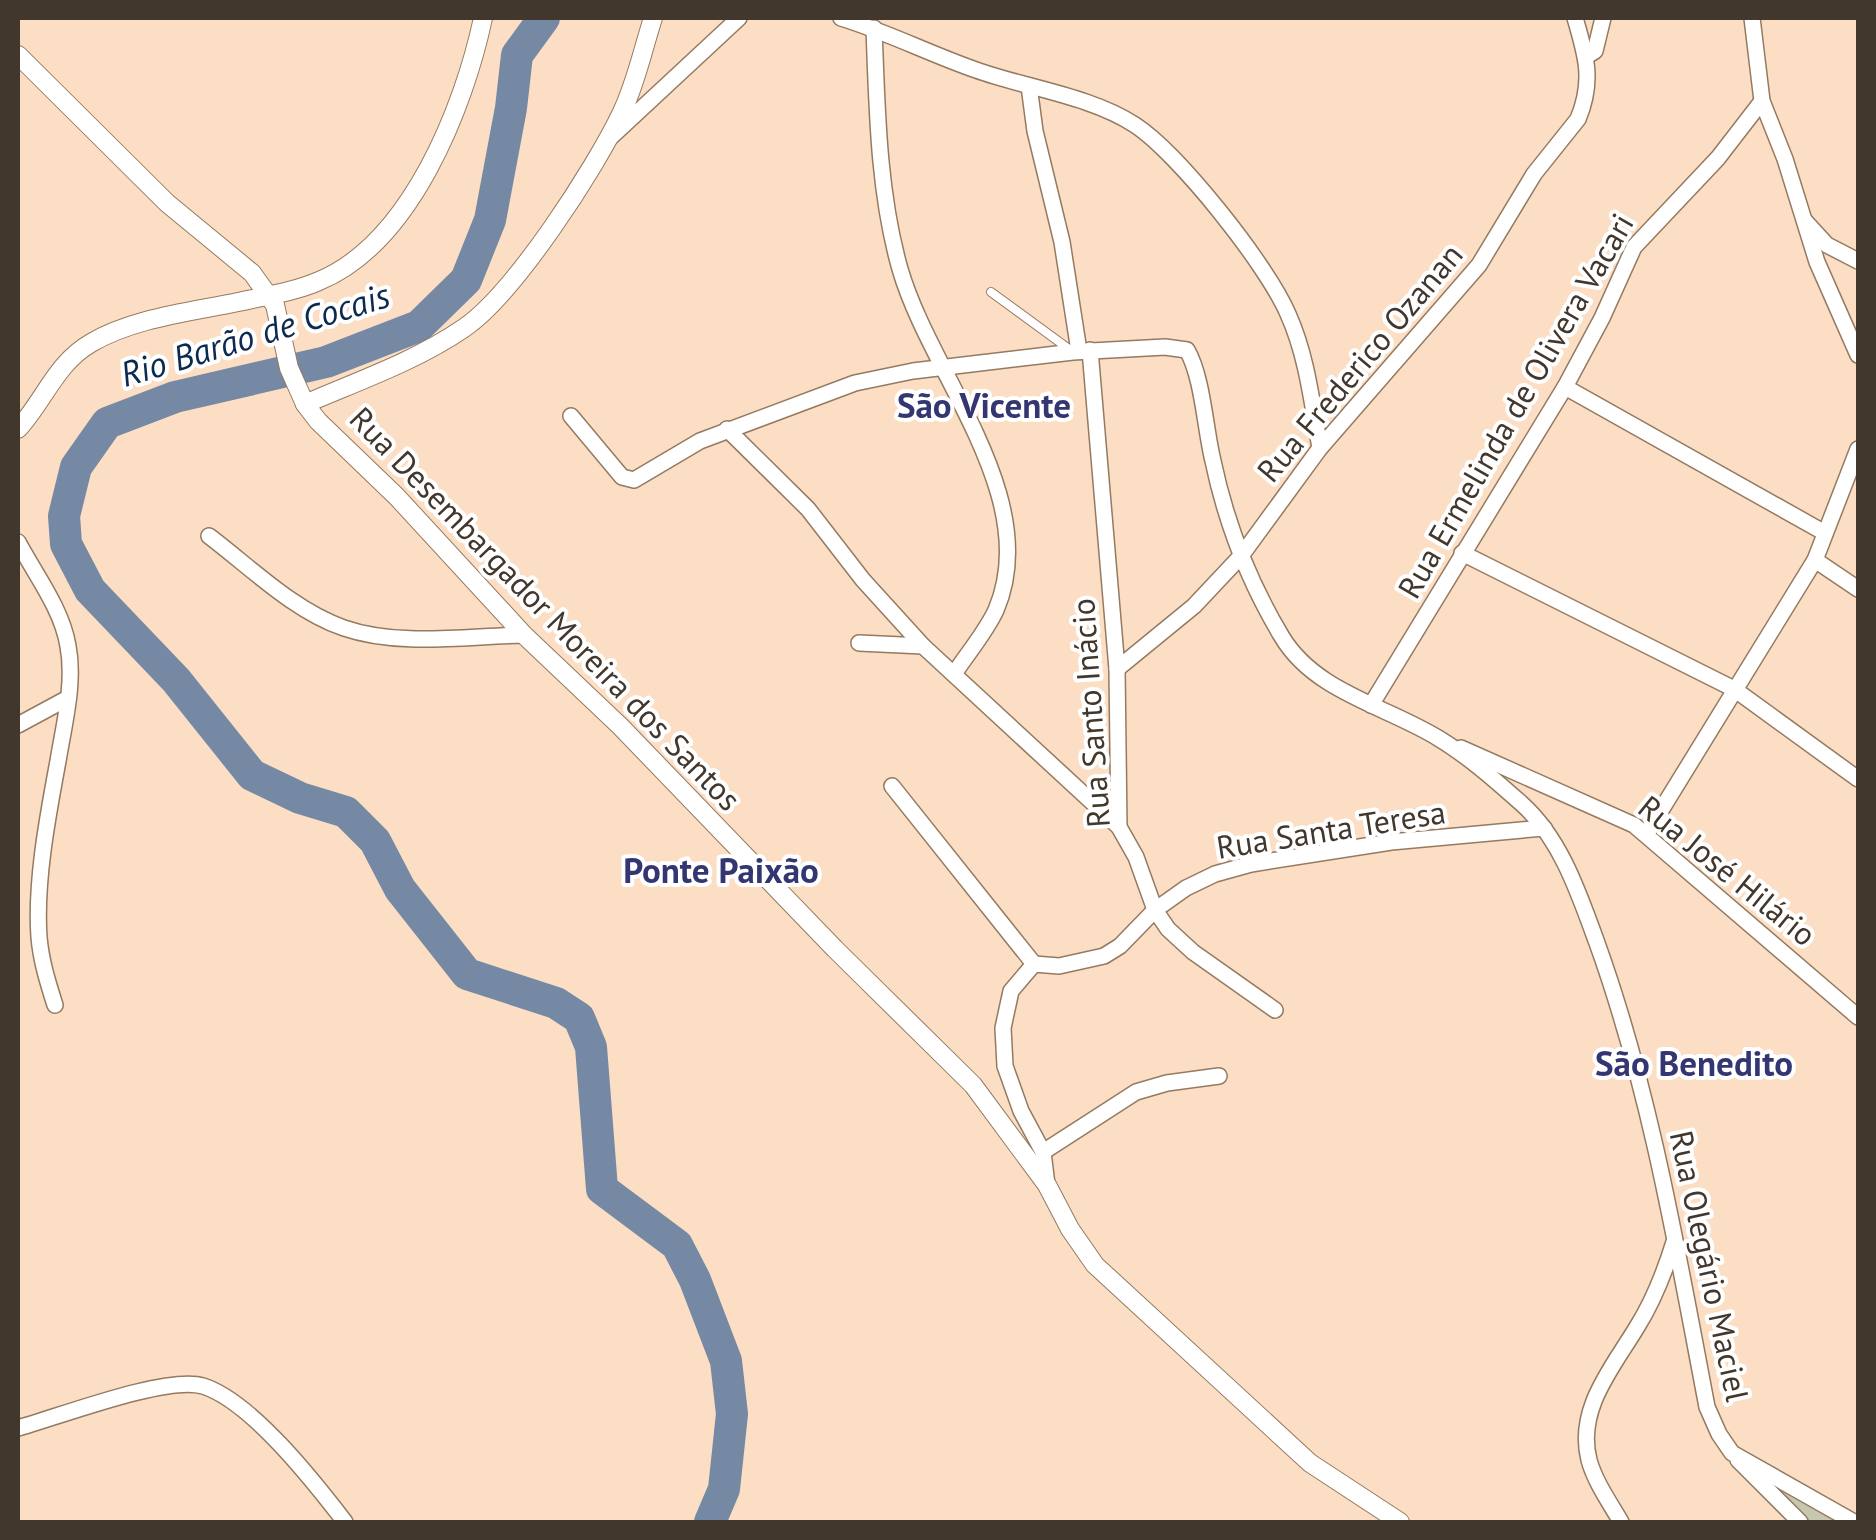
<svg xmlns="http://www.w3.org/2000/svg" width="1876" height="1540" font-family="'PT Sans',sans-serif">
  <rect width="100%" height="100%" fill="#fbdec3"/>
  <!-- park -->
  <path fill="#c5c8ae" d="M 1773,1486 L 1836,1522 L 1810,1522 Z"/>
  <g fill="none" stroke-linecap="round" stroke-linejoin="round">
    <!-- river -->
    <path stroke="#7589a4" stroke-width="32" d="M 544,18 L 517,55 L 511,108 L 490,220 L 466,280 L 419,326 L 326,362 L 175,397 L 107,423 L 76,467 L 64,516 L 66,544 L 90,590 L 176,680 L 252,775 L 300,798 L 346,812 L 375,841 L 400,889 L 467,974 L 556,1003 L 579,1018 L 591,1047 L 602,1189 L 677,1245 L 695,1280 L 726,1361 L 732,1414 L 724,1489 L 710,1522"/>
    <!-- service casing -->
    <g stroke="#947a61" stroke-width="10">
      <path id="service" d="M 991,292 L 1073,352"/>
    </g>
    <!-- minor casing -->
    <g stroke="#947a61" stroke-width="18">
      <g id="minor">
        <path d="M 841,18 C 887,32 930,54 976,70 C 1026,88 1091,96 1135,125 C 1179,154 1267,265 1288,314 C 1307,356 1312,403 1320,448"/>
        <path d="M 1752,18 L 1762,101 L 1785,159 L 1817,262 L 1858,355"/>
        <path d="M 874,28 C 877,107 878,192 900,269 C 930,374 1044,498 996,610 C 986,632 967,654 954,674"/>
        <path d="M 1587,56 L 1595,51 L 1603,18"/>
        <path d="M 1029,86 L 1035,131 L 1062,242 L 1079,351"/>
        <path d="M 611,137 L 739,18"/>
        <path d="M 1805,221 L 1827,245 L 1858,261"/>
        <path d="M 1090,350 L 1117,669 L 1119,827 L 1136,857 L 1155,910 L 1168,929 L 1193,952 L 1275,1010"/>
        <path d="M 1565,387 L 1825,533"/>
        <path d="M 571,416 L 622,477 L 634,480 L 700,441 L 855,383 L 913,371 L 1073,352 L 1165,347 L 1187,350 C 1203,378 1205,429 1213,461 C 1226,523 1249,582 1282,637 C 1315,692 1386,706 1438,738 C 1468,756 1496,781 1522,804 C 1561,839 1579,894 1597,943 C 1651,1093 1677,1250 1707,1407 L 1719,1434 L 1732,1453 L 1854,1522"/>
        <path d="M 727,429 L 808,509 L 863,580 L 923,646 L 1119,827"/>
        <path d="M 209,536 C 250,567 294,611 344,628 C 399,647 466,636 524,635"/>
        <path d="M 18,542 C 35,574 62,609 68,646 C 75,683 64,724 58,761 C 48,815 35,882 39,937 C 41,961 48,983 55,1005"/>
        <path d="M 1462,553 L 1734,689 L 1858,779"/>
        <path d="M 1815,560 L 1858,449"/>
        <path d="M 859,643 L 923,646"/>
        <path d="M 1117,669 L 1194,606 L 1241,556 L 1320,448 L 1479,265 L 1534,174 L 1578,119 C 1594,81 1586,55 1575,18"/>
        <path d="M 1371,705 L 1565,387 L 1602,318 L 1634,247 L 1718,158 L 1762,101"/>
        <path d="M 18,725 L 68,698"/>
        <path d="M 1461,748 L 1634,825 L 1858,1017"/>
        <path d="M 892,786 L 1034,964"/>
        <path d="M 1647,833 L 1815,560 L 1858,589"/>
        <path d="M 1043,1152 L 1136,1092 L 1167,1083 L 1219,1076"/>
        <path d="M 1047,1185 L 1043,1152 L 1021,1111 L 1005,1066 L 1003,1028 L 1011,991 L 1034,964 L 1059,966 L 1104,956 L 1120,946 L 1155,910 L 1186,888 L 1215,874 L 1251,864 L 1391,842 L 1544,828"/>
        <path d="M 18,1428 C 58,1417 167,1375 203,1386 C 251,1401 315,1483 345,1522"/>
        <path d="M 1738,1460 L 1800,1522"/>
        <path d="M 1621,1522 C 1610,1503 1595,1482 1589,1460 C 1576,1409 1613,1367 1637,1327 C 1654,1300 1665,1271 1674,1242"/>
      </g>
    </g>
    <!-- tertiary casing -->
    <g stroke="#947a61" stroke-width="20">
      <g id="tertiary">
        <path d="M 18,55 L 167,203 L 252,273 L 275,305 L 289,368 L 305,404 L 318,421 L 397,497 L 524,635 L 620,726 L 835,949 L 973,1085 L 1047,1185 L 1070,1229 L 1095,1265 L 1310,1463 L 1400,1522"/>
        <path d="M 305,404 C 358,381 416,361 464,328 C 514,294 595,169 622,112 C 636,83 643,49 653,18"/>
        <path d="M 18,429 C 44,401 56,363 91,343 C 133,318 191,312 238,302 C 265,296 294,292 319,281 C 411,243 464,107 483,18"/>
      </g>
    </g>
    <!-- service -->
    <use href="#service" stroke="#fff" stroke-width="8"/>
    <!-- minor -->
    <use href="#minor" stroke="#fff" stroke-width="15"/>
    <!-- tertiary -->
    <use href="#tertiary" stroke="#fff" stroke-width="18"/>
  </g>
  <g text-anchor="middle" stroke-width="8" stroke-linejoin="round" paint-order="stroke">
    <!-- street labels -->
    <g font-size="32" fill="#42372c" stroke="#fff">
      <text transform="translate(1360 363) rotate(-50)" y="11">Rua Frederico Ozanan</text>
      <text transform="translate(1516 406) rotate(-60)" y="11">Rua Ermelinda de Olivera Vacari</text>
      <text transform="translate(545 609) rotate(46)" y="11">Rua Desembargador Moreira dos Santos</text>
      <text transform="translate(1091 713) rotate(-94)" y="11">Rua Santo Inácio</text>
      <text transform="translate(1331 830) rotate(-9)" y="11">Rua Santa Teresa</text>
      <text transform="translate(1727 871) rotate(39)" y="11">Rua José Hilário</text>
      <text transform="translate(1709 1266) rotate(78)" y="11">Rua Olegário Maciel</text>
    </g>
    <!-- water labels -->
    <g font-size="35" font-style="italic" fill="#0b2a4f" stroke="#fff">
      <text transform="translate(255 335) rotate(-17)" y="12">Rio Barão de Cocais</text>
    </g>
    <!-- neighbourhood labels -->
    <g font-size="35" font-weight="bold" fill="#333671" stroke="#fff">
      <text x="984" y="418">São Vicente</text>
      <text x="721" y="883">Ponte Paixão</text>
      <text x="1694" y="1076">São Benedito</text>
    </g>
  </g>
  <!-- border -->
  <rect width="1876" height="1540" fill="none" stroke="#42372c" stroke-width="40"/>
</svg>
